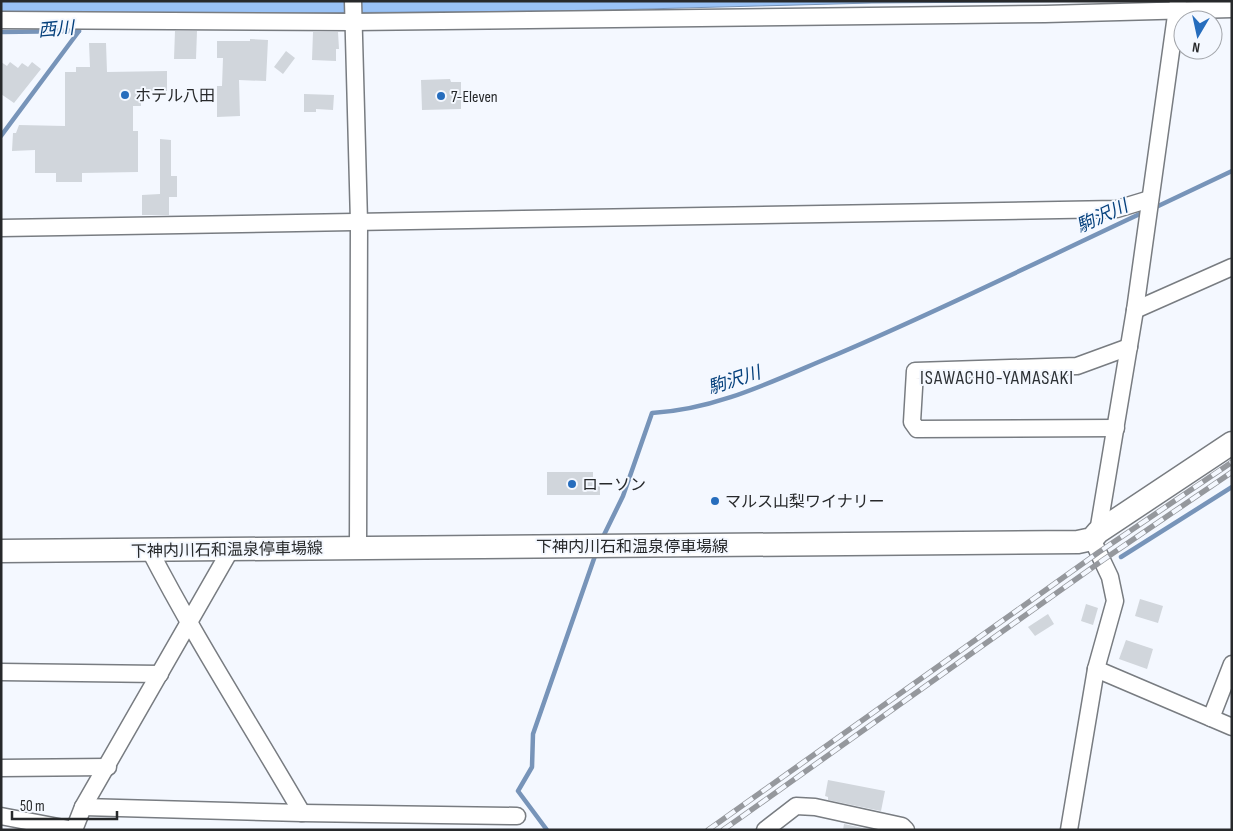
<svg xmlns="http://www.w3.org/2000/svg" width="1233" height="831" font-family="'Sofia Sans Condensed','Noto Sans JP',sans-serif">
  <rect width="100%" height="100%" fill="#f4f8ff"/>
  <!-- water -->
  <path fill="#99c2f6" stroke="#7794b9" d="M 1,1 L 1130,1 L 872,3 L 569,11 L 1,15 Z"/>
  <g fill="none" stroke-linecap="round" stroke-linejoin="round">
    <!-- stream -->
    <g stroke="#7794b9" stroke-width="4.5">
      <path d="M 1,32 L 79,31"/>
      <path d="M 1,136 L 79,31"/>
      <path d="M 1154,208 L 1232,171"/>
      <path d="M 602,539 L 623,496 L 652,413 C 714,410 771,382 828,358 C 935,313 1039,261 1144,212"/>
      <path d="M 1121,557 L 1232,487"/>
      <path d="M 547,830 L 518,791 L 532,767 L 533,734 L 596,553"/>
    </g>
  </g>
  <!-- building -->
  <g fill="#d1d6dc">
    <path d="M 175,31 L 197,31 L 196,59 L 174,59 Z"/>
    <path d="M 313,32 L 338,32 L 339,49 L 336,49 L 336,61 L 312,60 Z"/>
    <path d="M 250,39 L 268,40 L 266,81 L 239,80 L 240,116 L 217,117 L 217,86 L 222,86 L 223,58 L 217,58 L 217,41 L 250,41 Z"/>
    <path d="M 89,43 L 106,43 L 107,72 L 167,71 L 167,91 L 141,91 L 141,106 L 133,106 L 133,131 L 138,131 L 138,172 L 82,173 L 82,182 L 56,182 L 56,173 L 35,173 L 35,150 L 12,151 L 13,133 L 16,133 L 19,125 L 65,126 L 65,72 L 76,72 L 76,67 L 90,67 Z"/>
    <path d="M 286,51 L 295,58 L 283,74 L 274,67 Z"/>
    <path d="M 1,62 L 7,66 L 10,62 L 18,68 L 22,63 L 28,67 L 32,62 L 41,69 L 14,103 L 1,94 Z"/>
    <path d="M 450,79 L 451,82 L 461,82 L 461,109 L 422,110 L 421,80 Z"/>
    <path d="M 304,94 L 334,95 L 333,110 L 316,109 L 316,112 L 304,112 Z"/>
    <path d="M 160,139 L 171,140 L 171,176 L 177,176 L 177,197 L 169,197 L 169,215 L 142,215 L 142,195 L 160,194 Z"/>
    <path d="M 547,472 L 593,472 L 593,482 L 600,483 L 600,495 L 547,495 Z"/>
    <path d="M 1140,599 L 1163,606 L 1158,623 L 1135,616 Z"/>
    <path d="M 1086,604 L 1098,608 L 1093,625 L 1081,621 Z"/>
    <path d="M 1048,614 L 1054,624 L 1035,636 L 1028,627 Z"/>
    <path d="M 1126,640 L 1153,649 L 1147,669 L 1119,659 Z"/>
    <path d="M 828,780 L 885,791 L 881,811 L 828,800 L 828,797 L 825,796 Z"/>
    <path d="M 844,824 L 867,829 L 867,830 L 843,830 Z"/>
  </g>
  <g fill="none" stroke-linecap="round" stroke-linejoin="round">
    <!-- street casing -->
    <g stroke="#787c81" stroke-width="19">
      <g id="street">
        <path d="M 353,1 L 359,222 L 358,547"/>
        <path d="M 1,20 L 352,22 L 1045,14 L 1232,9"/>
        <path d="M 1,228 L 1117,209 L 1150,199"/>
        <path d="M 1135,310 L 1232,267"/>
        <path d="M 1116,428 L 917,429 L 912,422 L 915,371 L 1077,366 L 1129,347"/>
        <path d="M 1098,532 L 1135,310 L 1178,1"/>
        <path d="M 149,549 C 196,640 251,725 302,813"/>
        <path d="M 1096,669 L 1232,727"/>
        <path d="M 1,672 L 160,674"/>
        <path d="M 1211,718 L 1232,664"/>
        <path d="M 1,768 L 108,767"/>
        <path d="M 83,807 L 302,813 L 517,816"/>
        <path d="M 1,816 L 74,830"/>
        <path d="M 74,830 L 83,807 L 231,549"/>
        <path d="M 765,830 L 796,806 L 815,807 L 902,826 L 906,830"/>
        <path d="M 1069,830 L 1096,669 L 1115,601 L 1110,577 L 1092,539"/>
      </g>
    </g>
    <!-- secondary casing -->
    <g stroke="#787c81" stroke-width="25">
      <path id="secondary" d="M 1,551 L 1078,542 L 1092,539 L 1098,532 L 1232,443"/>
    </g>
    <!-- street -->
    <use href="#street" stroke="#fff" stroke-width="16"/>
    <!-- secondary -->
    <use href="#secondary" stroke="#fff" stroke-width="22"/>
    <!-- rail casing -->
    <g stroke="#95989d" stroke-width="5.5">
      <g id="rail">
        <path d="M 708,830 L 1099,552 L 1232,462"/>
        <path d="M 723,830 L 1103,560 L 1232,472"/>
      </g>
    </g>
    <!-- rail -->
    <use href="#rail" stroke="#f4f8ff" stroke-width="4" stroke-dasharray="11" stroke-linecap="butt"/>
  </g>
  <!-- markers -->
  <g fill="#266dbd" stroke="#f4f8ff" stroke-width="2">
    <circle cx="125" cy="95" r="5"/>
    <circle cx="441" cy="96" r="5"/>
    <circle cx="572" cy="484" r="5"/>
    <circle cx="715" cy="501" r="5"/>
  </g>
  <g text-anchor="middle" stroke-width="4" stroke-linejoin="round" paint-order="stroke">
    <!-- poi labels -->
    <g font-size="16" fill="#27292b" stroke="#f4f8ff" text-anchor="start">
      <text x="135" y="101">ホテル八田</text>
      <text x="451" y="102">7-Eleven</text>
      <text x="582" y="490">ローソン</text>
      <text x="725" y="507">マルス山梨ワイナリー</text>
    </g>
    <!-- street labels -->
    <g font-size="16" fill="#27292b" stroke="#f4f8ff">
      <text x="632" y="552">下神内川石和温泉停車場線</text>
      <text transform="translate(227 549) rotate(-1)" y="6">下神内川石和温泉停車場線</text>
    </g>
    <!-- water labels -->
    <g font-size="18" font-style="italic" fill="#05407c" stroke="#f4f8ff">
      <text transform="translate(56 29) rotate(-5)" y="6">西川</text>
      <text transform="translate(1102 216) rotate(-25)" y="6">駒沢川</text>
      <text transform="translate(734 380) rotate(-18)" y="6">駒沢川</text>
    </g>
    <!-- quarter labels -->
    <g font-size="19" letter-spacing="1" fill="#2d3135" stroke="#f4f8ff">
      <text x="997" y="384">ISAWACHO-YAMASAKI</text>
    </g>
  </g>
  <!-- border -->
  <rect width="1233" height="831" fill="none" stroke="#27292b" stroke-width="5"/>
  <!-- north arrow -->
  <g transform="translate(1198 35) rotate(189)"><circle r="24" fill="#f4f8ff" stroke="#a2a5aa"/>
  <path d="M0-4L9 19L0 12L-9 19Z" fill="#266dbd"/>
  <text y="-8" font-size="14" font-weight="bold" text-anchor="middle" fill="#27292b">N</text>
  </g>
  <!-- scale -->
  <path d="M12 811v8h105v-8" fill="none" stroke="#27292b" stroke-width="2.5"/>
  <text x="20" y="811" font-size="15" fill="#27292b" stroke="#f4f8ff" stroke-width="4" paint-order="stroke">50 m</text>
</svg>
